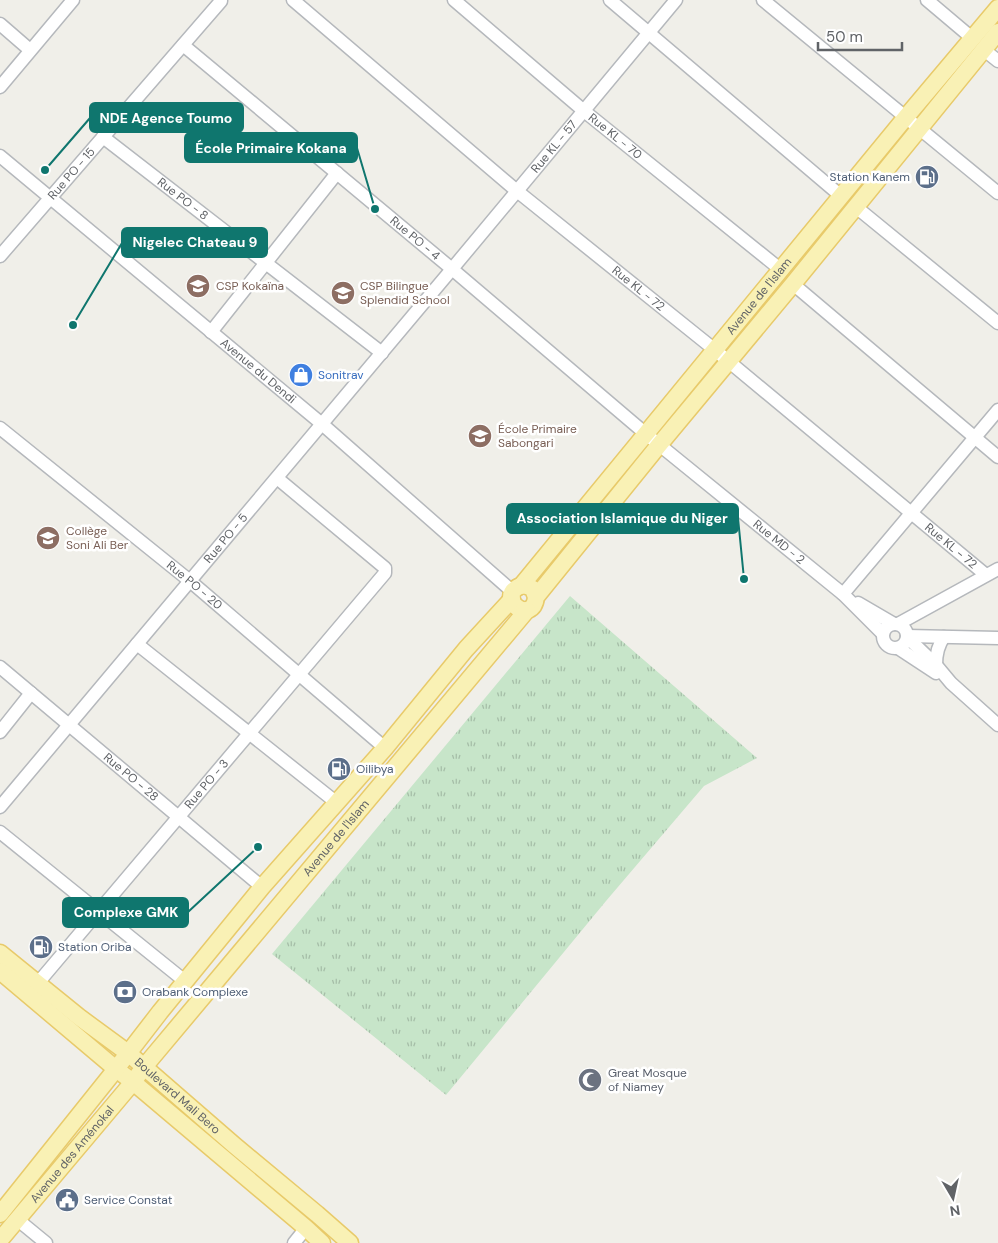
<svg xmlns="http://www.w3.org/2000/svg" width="998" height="1243" font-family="'DM Sans',sans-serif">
  <defs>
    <pattern id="park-tufts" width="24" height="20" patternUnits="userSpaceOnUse" patternTransform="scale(1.25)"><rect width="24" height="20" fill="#c7e5c9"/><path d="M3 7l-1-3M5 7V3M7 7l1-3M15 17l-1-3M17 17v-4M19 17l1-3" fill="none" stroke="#a5bda7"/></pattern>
  </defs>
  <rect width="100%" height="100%" fill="#f0efe9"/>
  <!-- park -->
  <path fill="url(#park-tufts)" d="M 570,596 L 757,758 L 704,786 L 606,901 L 446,1095 L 272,954 Z"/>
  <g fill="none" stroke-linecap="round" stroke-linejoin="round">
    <!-- minor casing -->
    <g stroke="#b5b8bc" stroke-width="15">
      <g id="minor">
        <path id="s1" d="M 293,0 L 517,191 L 715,350 L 986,575"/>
        <path id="s2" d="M 454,0 L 584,111 L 780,269"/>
        <path d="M 610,0 L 841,196"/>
        <path d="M 763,0 L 998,193"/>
        <path d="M 927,0 L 972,38"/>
        <path d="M 0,24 L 30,50"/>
        <path id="s3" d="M 183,45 L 452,269 L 646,434 L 843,594 L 883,634"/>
        <path d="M 983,49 L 998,61"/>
        <path d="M 0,87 L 73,0"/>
        <path id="s4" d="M 103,137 L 382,353"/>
        <path id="s5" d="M 0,156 L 322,424 L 513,592"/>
        <path d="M 856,207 L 998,323"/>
        <path id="s6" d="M 0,256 L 221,1"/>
        <path d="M 793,284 L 998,457"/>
        <path d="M 211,332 L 337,173"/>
        <path id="s7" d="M 0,428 L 190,581 L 385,748"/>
        <path d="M 843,594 L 998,410"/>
        <path d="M 858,603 L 894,624"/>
        <circle cx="895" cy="636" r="12"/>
        <path d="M 898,624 L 998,569"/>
        <path d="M 907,636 L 998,638"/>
        <path d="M 907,637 L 936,665 L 951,683 L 998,725"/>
        <path d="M 137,644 L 337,803"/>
        <path d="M 898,648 L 936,673"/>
        <path d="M 936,665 C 936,655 938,645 944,637"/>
        <path id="s8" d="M 0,667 L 262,887"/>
        <path d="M 0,732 L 31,693"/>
        <path id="s9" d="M 0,807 L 452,269 L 676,0"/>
        <path d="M 0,832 L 186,982"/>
        <path id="s10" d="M 32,990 L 385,573 L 385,568 L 277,478"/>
        <path d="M 18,1220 L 46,1243"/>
        <path d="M 294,1243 L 306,1228"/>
      </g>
    </g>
    <!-- major casing -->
    <g stroke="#e8ca6a" stroke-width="19">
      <g id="major">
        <path id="s11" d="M 521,586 L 906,117 L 998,8"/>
        <path d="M 536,597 L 533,589 C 528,586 523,584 518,587 C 496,600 533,626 536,597 L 659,445 L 793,284 L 998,32"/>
        <path id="s12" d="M 0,953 L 79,1017 L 128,1053 L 234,1145 L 317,1214 L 350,1243"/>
        <path d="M 0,971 L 116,1069 L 133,1082 L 306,1228 L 322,1243"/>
        <path d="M 0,1214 L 116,1069 L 160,1012 L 262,887 L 385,748 L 466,649 L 512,599"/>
        <path id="s13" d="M 0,1240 L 133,1082 L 144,1067 L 527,610"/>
      </g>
    </g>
    <!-- minor -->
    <use href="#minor" stroke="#fff" stroke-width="12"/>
    <!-- major -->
    <use href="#major" stroke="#f9f1b5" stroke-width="16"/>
  </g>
  <!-- icons -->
  <defs>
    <g id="fuel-disc" transform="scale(1.25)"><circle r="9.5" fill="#5c6f8a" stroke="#fff"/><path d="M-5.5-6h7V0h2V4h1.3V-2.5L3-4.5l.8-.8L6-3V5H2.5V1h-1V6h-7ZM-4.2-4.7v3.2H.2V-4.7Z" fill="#fff"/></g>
    <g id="school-disc" transform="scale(1.25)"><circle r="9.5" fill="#8d6e63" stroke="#fff"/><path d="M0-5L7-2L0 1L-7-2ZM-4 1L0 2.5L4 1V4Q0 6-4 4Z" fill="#fff"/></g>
    <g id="shop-disc" transform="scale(1.25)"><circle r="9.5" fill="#3f7fe0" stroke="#fff"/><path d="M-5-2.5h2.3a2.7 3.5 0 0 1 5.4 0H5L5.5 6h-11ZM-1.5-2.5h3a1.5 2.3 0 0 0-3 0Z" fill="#fff"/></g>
    <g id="bank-disc" transform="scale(1.25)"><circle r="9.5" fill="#5c6f8a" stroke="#fff"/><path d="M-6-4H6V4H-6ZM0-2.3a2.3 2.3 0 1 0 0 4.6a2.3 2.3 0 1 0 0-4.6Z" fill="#fff"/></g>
    <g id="mosque-disc" transform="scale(1.25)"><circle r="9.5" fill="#6b7280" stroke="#fff"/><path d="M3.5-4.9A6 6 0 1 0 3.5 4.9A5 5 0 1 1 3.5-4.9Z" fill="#fff"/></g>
    <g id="civic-disc" transform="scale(1.25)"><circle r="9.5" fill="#5c6f8a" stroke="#fff"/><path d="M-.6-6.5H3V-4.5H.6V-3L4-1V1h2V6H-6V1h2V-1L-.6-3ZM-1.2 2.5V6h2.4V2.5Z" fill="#fff"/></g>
  </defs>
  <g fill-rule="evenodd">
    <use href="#fuel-disc" x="927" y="177"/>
    <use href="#school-disc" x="198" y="286"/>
    <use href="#school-disc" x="343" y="293"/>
    <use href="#shop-disc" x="301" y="375"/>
    <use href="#school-disc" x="480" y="436"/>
    <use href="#school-disc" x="48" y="538"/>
    <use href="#fuel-disc" x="339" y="769"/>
    <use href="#fuel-disc" x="41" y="947"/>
    <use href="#bank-disc" x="125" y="992"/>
    <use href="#mosque-disc" x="590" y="1080"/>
    <use href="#civic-disc" x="67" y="1200"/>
  </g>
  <g text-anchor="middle" stroke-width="5" stroke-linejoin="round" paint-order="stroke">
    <!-- street labels -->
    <g font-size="12" fill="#606367" stroke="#fff">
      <text dy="4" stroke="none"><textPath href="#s2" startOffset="211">Rue KL - 70</textPath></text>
      <text dy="4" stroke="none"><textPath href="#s9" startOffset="862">Rue KL - 57</textPath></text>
      <text dy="4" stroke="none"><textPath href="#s6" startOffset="109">Rue PO - 15</textPath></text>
      <text dy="4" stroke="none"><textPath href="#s4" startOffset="101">Rue PO - 8</textPath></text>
      <text dy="4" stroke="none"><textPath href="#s3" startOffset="302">Rue PO - 4</textPath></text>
      <text dy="4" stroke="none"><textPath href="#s1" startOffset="450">Rue KL - 72</textPath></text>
      <text dy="4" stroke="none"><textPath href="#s11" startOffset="375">Avenue de l'Islam</textPath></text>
      <text dy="4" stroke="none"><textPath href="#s5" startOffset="336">Avenue du Dendi</textPath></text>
      <text dy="4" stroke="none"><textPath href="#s9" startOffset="351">Rue PO - 5</textPath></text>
      <text dy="4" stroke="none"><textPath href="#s3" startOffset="776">Rue MD - 2</textPath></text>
      <text dy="4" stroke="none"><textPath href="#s1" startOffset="855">Rue KL - 72</textPath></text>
      <text dy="4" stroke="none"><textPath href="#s7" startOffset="250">Rue PO - 20</textPath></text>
      <text dy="4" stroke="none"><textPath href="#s8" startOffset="171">Rue PO - 28</textPath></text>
      <text dy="4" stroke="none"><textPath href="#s10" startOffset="270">Rue PO - 3</textPath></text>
      <text dy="4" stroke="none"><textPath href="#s13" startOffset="524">Avenue de l'Islam</textPath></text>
      <text dy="4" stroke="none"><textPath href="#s12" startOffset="228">Boulevard Mali Bero</textPath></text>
      <text dy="4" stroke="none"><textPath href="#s13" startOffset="112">Avenue des Aménokal</textPath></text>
    </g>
    <!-- service labels -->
    <g font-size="12" fill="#4e5e75" stroke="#fff" text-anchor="start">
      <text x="910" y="181" text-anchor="end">Station Kanem</text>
      <text x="356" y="773">Oilibya</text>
      <text x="58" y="951">Station Oriba</text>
      <text x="142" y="996">Orabank Complexe</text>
      <text x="84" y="1204">Service Constat</text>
    </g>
    <!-- education labels -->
    <g font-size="12" fill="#785e54" stroke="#fff" text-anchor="start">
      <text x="216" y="290">CSP Kokaïna</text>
      <text x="360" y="290">CSP Bilingue<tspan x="360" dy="14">Splendid School</tspan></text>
      <text x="498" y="433">École Primaire<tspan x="498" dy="14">Sabongari</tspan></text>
      <text x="66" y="535">Collège<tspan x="66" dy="14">Soni Ali Ber</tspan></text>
    </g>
    <!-- shop labels -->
    <g font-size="12" fill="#366cbe" stroke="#fff" text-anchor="start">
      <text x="318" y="379">Sonitrav</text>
    </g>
    <!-- worship labels -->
    <g font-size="12" fill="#5b616d" stroke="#fff" text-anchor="start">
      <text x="608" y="1077">Great Mosque<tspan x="608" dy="14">of Niamey</tspan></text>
    </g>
  </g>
  <!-- callouts -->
  <path fill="none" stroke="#0f766e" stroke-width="2" d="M45 170L90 118M375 209L357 148M73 325L122 243M744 579L738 518M258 847L188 912"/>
  <g fill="#0f766e" stroke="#fff" stroke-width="2">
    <circle cx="45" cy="170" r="5"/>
    <circle cx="375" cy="209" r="5"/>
    <circle cx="73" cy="325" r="5"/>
    <circle cx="744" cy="579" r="5"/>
    <circle cx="258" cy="847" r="5"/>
  </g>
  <g fill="#0f766e" stroke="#0f766e" stroke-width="2">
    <rect x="90" y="103" width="153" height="29" rx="5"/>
    <rect x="185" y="133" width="172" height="29" rx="5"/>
    <rect x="122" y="228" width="145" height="29" rx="5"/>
    <rect x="507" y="504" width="231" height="29" rx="5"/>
    <rect x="63" y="898" width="125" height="29" rx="5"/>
  </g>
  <g font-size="14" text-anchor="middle" font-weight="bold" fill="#fff">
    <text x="166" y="123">NDE Agence Toumo</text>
    <text x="271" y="153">École Primaire Kokana</text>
    <text x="195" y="247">Nigelec Chateau 9</text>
    <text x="622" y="523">Association Islamique du Niger</text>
    <text x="126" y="917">Complexe GMK</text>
  </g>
  <!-- north arrow -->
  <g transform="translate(953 1198) rotate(171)" stroke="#ffffff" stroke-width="4" paint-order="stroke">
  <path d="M0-4L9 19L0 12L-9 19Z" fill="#606367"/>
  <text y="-8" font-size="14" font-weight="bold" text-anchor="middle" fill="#606367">N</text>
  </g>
  <!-- scale -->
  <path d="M818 42v8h84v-8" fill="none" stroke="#606367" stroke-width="2.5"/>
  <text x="826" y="42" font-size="15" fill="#606367" stroke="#ffffff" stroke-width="4" paint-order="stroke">50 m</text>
</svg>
